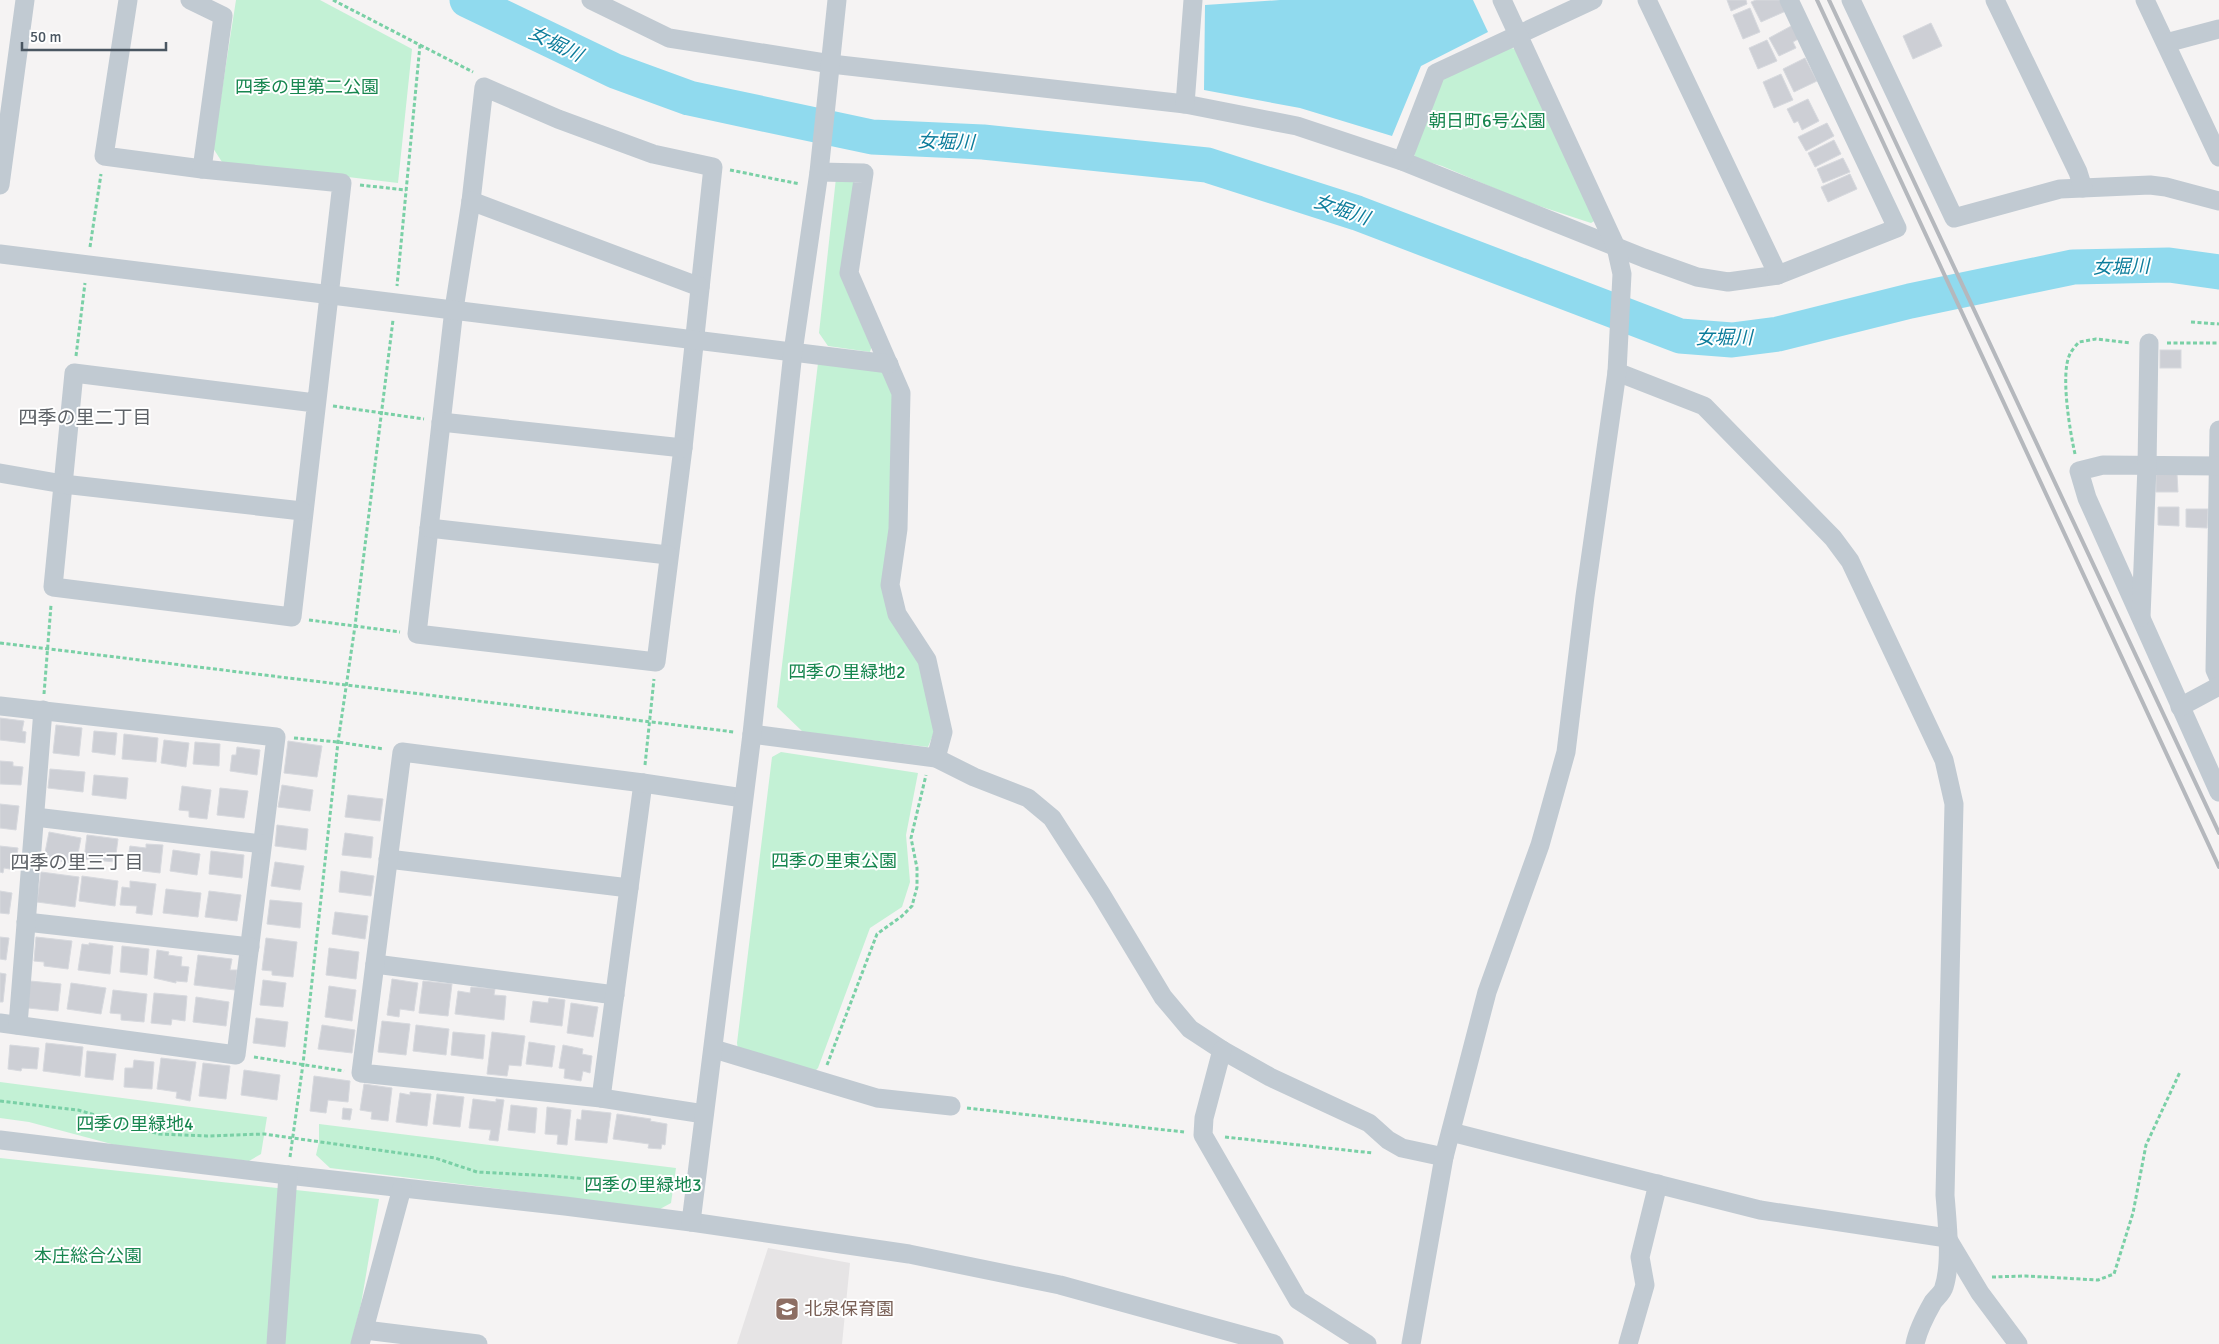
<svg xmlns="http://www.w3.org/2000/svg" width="2219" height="1344" font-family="Signika,'Noto Sans JP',sans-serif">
  <rect width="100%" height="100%" fill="#f5f3f3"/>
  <!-- education -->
  <path fill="#e6e4e5" d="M 768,1248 L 850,1263 L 842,1344 L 737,1344 Z"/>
  <!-- green -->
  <g fill="#c3f1d5">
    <path d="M 236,0 L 320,0 L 412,49 L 398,183 L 222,162 L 213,148 Z"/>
    <path d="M 1507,47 L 1520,50 L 1596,220 L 1591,223 L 1524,201 L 1442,166 L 1415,158 L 1414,153 L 1440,76 Z"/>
    <path d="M 836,178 L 855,178 L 844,280 L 874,339 L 870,352 L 828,346 L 819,333 Z"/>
    <path d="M 818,363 L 884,372 L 895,391 L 891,538 L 882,581 L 920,662 L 935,730 L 928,747 L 803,732 L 777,707 Z"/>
    <path d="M 781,752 L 918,773 L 906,835 L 910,882 L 902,907 L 870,928 L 818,1068 L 812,1074 L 738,1050 L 737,1043 L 772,757 Z"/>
    <path d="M 0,1082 L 267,1117 L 261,1154 L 249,1161 L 119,1146 L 29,1122 L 0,1118 Z"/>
    <path d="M 319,1124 L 676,1168 L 671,1203 L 660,1209 L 330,1168 L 316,1155 L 319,1142 Z"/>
    <path d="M 0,1158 L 379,1199 L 361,1304 L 351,1344 L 0,1344 Z"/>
  </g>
  <!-- water -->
  <path fill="#90daee" d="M 1280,0 L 1473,0 L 1488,32 L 1421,66 L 1392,136 L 1300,108 L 1204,90 L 1205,5 Z"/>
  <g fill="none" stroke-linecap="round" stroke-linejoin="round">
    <!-- river -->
    <path stroke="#90daee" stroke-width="35" d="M 467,0 L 615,71 L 689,98 L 872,137 L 983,142 L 1207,165 L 1357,213 L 1680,336 L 1732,340 L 1778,334 L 1910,301 L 2073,267 L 2169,265 L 2219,272"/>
  </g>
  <!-- building -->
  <g fill="#cdcfd5" stroke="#d7d9de">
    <path d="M 1727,0 L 1746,0 L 1747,4 L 1731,11 Z"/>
    <path d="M 1756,0 L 1780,0 L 1786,11 L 1761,22 L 1751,2 Z"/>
    <path d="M 1750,8 L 1760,32 L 1743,39 L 1733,15 Z"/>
    <path d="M 1931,23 L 1942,46 L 1913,59 L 1903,36 Z"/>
    <path d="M 1793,25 L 1800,38 L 1793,42 L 1796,48 L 1779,56 L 1769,38 Z"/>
    <path d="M 1767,40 L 1777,61 L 1758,69 L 1749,48 Z"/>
    <path d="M 1805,58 L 1817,81 L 1794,92 L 1783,69 Z"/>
    <path d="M 1781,74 L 1793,100 L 1774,108 L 1763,82 Z"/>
    <path d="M 1808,99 L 1819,121 L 1802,130 L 1798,121 L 1794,123 L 1787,109 Z"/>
    <path d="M 1827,123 L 1834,136 L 1806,151 L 1798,137 Z"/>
    <path d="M 1834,140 L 1841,154 L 1815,167 L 1808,153 Z"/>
    <path d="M 1843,158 L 1850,172 L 1823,183 L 1817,169 Z"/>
    <path d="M 1850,174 L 1857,189 L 1828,202 L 1821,187 Z"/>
    <rect x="2160" y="350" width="21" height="18"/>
    <path d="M 2156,474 L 2177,474 L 2178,492 L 2156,492 Z"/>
    <path d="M 2158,507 L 2179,507 L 2179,526 L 2158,525 Z"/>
    <path d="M 2186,509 L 2208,509 L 2207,528 L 2186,527 Z"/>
    <path d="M 0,718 L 24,721 L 22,731 L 26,732 L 25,743 L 0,740 Z"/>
    <path d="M 56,725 L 82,728 L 79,756 L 53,753 Z"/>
    <path d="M 94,731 L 117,733 L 115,755 L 92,752 Z"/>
    <path d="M 124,734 L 158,738 L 156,762 L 122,759 Z"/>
    <path d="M 164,740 L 189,743 L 186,767 L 161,763 Z"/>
    <path d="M 288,741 L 322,746 L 317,777 L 284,773 Z"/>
    <path d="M 195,742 L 220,744 L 219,766 L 193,764 Z"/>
    <path d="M 237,747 L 260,750 L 257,775 L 230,771 L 232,755 L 236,755 Z"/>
    <path d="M 0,761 L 13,762 L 13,766 L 23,767 L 21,785 L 0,784 Z"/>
    <path d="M 50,769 L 85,772 L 83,792 L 48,788 Z"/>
    <path d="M 94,775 L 128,778 L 126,799 L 92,795 Z"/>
    <path d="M 282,785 L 313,790 L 310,811 L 278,807 Z"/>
    <path d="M 182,786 L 211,790 L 207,819 L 189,817 L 189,811 L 179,810 Z"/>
    <path d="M 220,788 L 248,791 L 244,818 L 217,815 Z"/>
    <path d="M 348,795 L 383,799 L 380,821 L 345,817 Z"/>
    <path d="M 0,804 L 19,806 L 16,830 L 0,828 Z"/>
    <path d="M 277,825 L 308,829 L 306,850 L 275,846 Z"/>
    <path d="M 49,832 L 81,838 L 76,864 L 44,858 Z"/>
    <path d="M 345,833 L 373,837 L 371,858 L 342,855 Z"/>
    <path d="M 87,835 L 118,839 L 115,862 L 84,859 Z"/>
    <path d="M 146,844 L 163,845 L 160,873 L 126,869 L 130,846 L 146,848 Z"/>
    <path d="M 0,846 L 18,848 L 15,870 L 4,868 L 3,873 L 0,872 Z"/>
    <path d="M 173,850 L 200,854 L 197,875 L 170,871 Z"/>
    <path d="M 211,851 L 244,855 L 242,878 L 209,874 Z"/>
    <path d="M 275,862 L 304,866 L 300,890 L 271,886 Z"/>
    <path d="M 341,871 L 374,876 L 371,896 L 339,892 Z"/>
    <path d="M 41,872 L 79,877 L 75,907 L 37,902 Z"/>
    <path d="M 82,876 L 118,881 L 115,906 L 79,901 Z"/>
    <path d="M 130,881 L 156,884 L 152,915 L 136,913 L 137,906 L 120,905 L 122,887 L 130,888 Z"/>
    <path d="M 166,889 L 201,893 L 198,917 L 163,913 Z"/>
    <path d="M 0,891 L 12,893 L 9,914 L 0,913 Z"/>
    <path d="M 209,891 L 241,895 L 237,921 L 205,917 Z"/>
    <path d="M 270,900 L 302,903 L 300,928 L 267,924 Z"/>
    <path d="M 335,912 L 368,916 L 365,939 L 332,934 Z"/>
    <path d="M 0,937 L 9,938 L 6,960 L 0,959 Z"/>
    <path d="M 36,937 L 72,941 L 68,969 L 44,966 L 44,962 L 34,961 Z"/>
    <path d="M 266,938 L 297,942 L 293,977 L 272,975 L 272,971 L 262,970 Z"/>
    <path d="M 89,943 L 113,946 L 110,974 L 78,970 L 82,944 L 89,945 Z"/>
    <path d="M 122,946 L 149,949 L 147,975 L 120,972 Z"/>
    <path d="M 329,948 L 359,952 L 356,979 L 326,975 Z"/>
    <path d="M 157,950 L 169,952 L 168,955 L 182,957 L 181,966 L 189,967 L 187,982 L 176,981 L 176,983 L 154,978 Z"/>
    <path d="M 198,955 L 232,959 L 230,970 L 237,970 L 235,990 L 194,985 Z"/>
    <path d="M 0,973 L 6,974 L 3,1002 L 0,1002 Z"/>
    <path d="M 392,979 L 418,983 L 414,1011 L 400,1009 L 399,1017 L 387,1015 Z"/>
    <path d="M 263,980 L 286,983 L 283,1007 L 260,1005 Z"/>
    <path d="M 30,981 L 61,984 L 58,1011 L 28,1008 Z"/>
    <path d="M 423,981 L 452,984 L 448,1016 L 419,1013 Z"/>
    <path d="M 71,983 L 106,988 L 101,1014 L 67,1009 Z"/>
    <path d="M 329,986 L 356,990 L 352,1021 L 325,1017 Z"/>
    <path d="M 471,987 L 495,989 L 494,995 L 506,996 L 504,1020 L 455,1014 L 458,991 L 470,993 Z"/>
    <path d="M 113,990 L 147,994 L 144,1022 L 121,1020 L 121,1014 L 110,1013 Z"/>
    <path d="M 154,993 L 187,996 L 185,1021 L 172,1019 L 171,1025 L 151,1023 Z"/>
    <path d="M 196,997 L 229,1002 L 226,1026 L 193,1022 Z"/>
    <path d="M 549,998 L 565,1000 L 562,1026 L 530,1022 L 533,1001 L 548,1003 Z"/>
    <path d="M 571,1003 L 598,1007 L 593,1037 L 567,1033 Z"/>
    <path d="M 256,1018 L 288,1022 L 285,1047 L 253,1043 Z"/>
    <path d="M 382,1021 L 410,1024 L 406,1055 L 378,1052 Z"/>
    <path d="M 322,1025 L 355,1030 L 352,1053 L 318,1049 Z"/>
    <path d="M 416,1025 L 449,1029 L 446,1055 L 413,1051 Z"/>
    <path d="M 453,1032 L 485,1035 L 483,1059 L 451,1055 Z"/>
    <path d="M 492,1032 L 525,1036 L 521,1066 L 509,1065 L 507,1076 L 487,1074 Z"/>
    <path d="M 529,1042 L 555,1046 L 552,1067 L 526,1064 Z"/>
    <path d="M 46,1043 L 83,1047 L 80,1076 L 43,1071 Z"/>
    <path d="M 10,1045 L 39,1048 L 37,1069 L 22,1068 L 21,1071 L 8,1069 Z"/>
    <path d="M 563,1045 L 583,1049 L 582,1054 L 592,1056 L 590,1073 L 583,1071 L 581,1081 L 564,1078 L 565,1069 L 559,1068 Z"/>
    <path d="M 87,1051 L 116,1054 L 113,1080 L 85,1077 Z"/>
    <path d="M 161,1058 L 196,1062 L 190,1101 L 176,1098 L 177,1092 L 157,1089 Z"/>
    <path d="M 134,1060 L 154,1062 L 152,1089 L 124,1087 L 125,1068 L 133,1068 Z"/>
    <path d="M 203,1063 L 230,1066 L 226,1099 L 199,1096 Z"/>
    <path d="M 244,1070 L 280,1075 L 277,1100 L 241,1095 Z"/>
    <path d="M 314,1076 L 350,1081 L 348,1102 L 328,1100 L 326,1113 L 310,1111 Z"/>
    <path d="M 364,1084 L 392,1088 L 388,1121 L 371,1119 L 372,1112 L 360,1110 Z"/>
    <path d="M 410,1092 L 431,1094 L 427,1126 L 396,1122 L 400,1093 L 410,1095 Z"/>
    <path d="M 437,1094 L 464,1097 L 460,1127 L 433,1124 Z"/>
    <path d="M 473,1099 L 496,1102 L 496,1099 L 504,1100 L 498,1141 L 489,1140 L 491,1130 L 469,1128 Z"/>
    <path d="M 511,1105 L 537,1108 L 535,1133 L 508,1130 Z"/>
    <path d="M 547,1107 L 571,1110 L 567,1145 L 557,1144 L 558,1135 L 545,1134 Z"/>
    <path d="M 343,1108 L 352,1109 L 350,1120 L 342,1119 Z"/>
    <path d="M 582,1110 L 611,1113 L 607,1143 L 575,1140 L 577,1119 L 581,1120 Z"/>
    <path d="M 617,1114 L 651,1119 L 650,1121 L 667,1124 L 665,1145 L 662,1144 L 661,1149 L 648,1148 L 649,1144 L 613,1139 Z"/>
  </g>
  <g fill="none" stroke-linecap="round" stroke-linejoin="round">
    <!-- path -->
    <g stroke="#7ad0a6" stroke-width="3" stroke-dasharray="4 2.5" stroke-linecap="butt">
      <path d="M 333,0 L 420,45 L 397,286"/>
      <path d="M 420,45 L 473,72"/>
      <path d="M 730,170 L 800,184"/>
      <path d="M 360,185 L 406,190"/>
      <path d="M 90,247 L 101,174"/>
      <path d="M 2191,322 L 2219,324"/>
      <path d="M 2167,343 L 2219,343"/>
      <path d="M 76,356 L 85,283"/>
      <path d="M 333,406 L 424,419"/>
      <path d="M 2075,454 C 2070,432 2060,373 2070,354 C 2072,350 2076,345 2079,342 L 2096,339 L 2131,343"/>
      <path d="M 309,620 L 400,632"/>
      <path d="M 0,643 L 734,732"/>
      <path d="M 44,694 L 51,605"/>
      <path d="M 294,738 L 338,742 L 384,749"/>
      <path d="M 645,765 L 654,679"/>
      <path d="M 254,1057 L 344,1071"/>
      <path d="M 827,1065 L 877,934 L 902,916 L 912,906 L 917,887 L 917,868 L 911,838 L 926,775"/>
      <path d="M 0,1101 L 78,1110 L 159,1134 L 207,1136 L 264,1134 L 435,1158 L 477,1172 L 553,1176 L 677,1187"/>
      <path d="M 967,1108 L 1184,1132"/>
      <path d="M 1225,1137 L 1373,1153"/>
      <path d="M 290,1157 L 303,1064 L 338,742 L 355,626 L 393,320"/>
      <path d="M 1992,1277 L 2026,1276 L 2098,1280 L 2114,1274 L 2133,1213 L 2146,1145 L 2180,1072"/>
    </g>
    <!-- minor -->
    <g stroke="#c1cad2" stroke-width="19">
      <path d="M 128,0 L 104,156 L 202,169 L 342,183 L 292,617 L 53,587 L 74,373 L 315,403"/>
      <path d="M 190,0 L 223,16 L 202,169"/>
      <path d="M 591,0 L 669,38 L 831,64 L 1185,104 L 1297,126 L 1402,161 L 1644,258 L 1697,277 L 1728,282 L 1778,275 L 1897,228 L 1789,0"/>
      <path d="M 1647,0 L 1778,275"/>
      <path d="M 1851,0 L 1954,218 L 2060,189 L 2150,185 L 2166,187 L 2219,201"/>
      <path d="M 1995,0 L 2078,172 L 2083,188"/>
      <path d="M 2145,0 L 2219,157"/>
      <path d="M 2166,43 L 2219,29"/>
      <path d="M 484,87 L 558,119 L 653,154 L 713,167 L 683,448 L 656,662 L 417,634 L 454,309 L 471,201 Z"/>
      <path d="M 1185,104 L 1193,0"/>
      <path d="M 1402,161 L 1436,73 L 1593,0"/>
      <path d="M 819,172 L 864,173 L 849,273 L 901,393 L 898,529 L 890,585 L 897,614 L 927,660 L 943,732 L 936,758"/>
      <path d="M 0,185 L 25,0"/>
      <path d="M 471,201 L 700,287"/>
      <path d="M 0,254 L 889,364"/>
      <path d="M 1617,372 L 1704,406 L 1833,538 L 1850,561 L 1944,760 L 1954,804 L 1945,1195 C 1947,1221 1952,1262 1944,1287 C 1943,1292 1937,1297 1933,1302 C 1925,1316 1918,1329 1915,1344"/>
      <path d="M 441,422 L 683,448"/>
      <path d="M 2219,430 L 2215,670 L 2219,679"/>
      <path d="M 2219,466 L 2103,465 L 2079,471 L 2087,498 L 2219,792"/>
      <path d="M 0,473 L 63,484 L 302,511"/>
      <path d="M 429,528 L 668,555"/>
      <path d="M 2141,617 L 2147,466 L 2149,343"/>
      <path d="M 0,706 L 276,737 L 236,1055 L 0,1023"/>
      <path d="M 2180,707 L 2219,686"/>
      <path d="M 752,734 L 936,758 L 974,777 L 1028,798 L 1052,818 L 1101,894 L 1163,997 L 1190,1029 L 1222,1050 L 1270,1077 L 1369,1123 L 1388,1140 L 1402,1148 L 1444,1157"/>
      <path d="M 35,817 L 262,844"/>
      <path d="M 388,859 L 629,888"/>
      <path d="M 26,922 L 250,947"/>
      <path d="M 375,964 L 615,995"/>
      <path d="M 18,1025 L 43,710"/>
      <path d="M 714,1049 L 877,1098 L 951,1106"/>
      <path d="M 1222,1050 L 1204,1118 L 1203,1135 L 1298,1300 L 1367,1344"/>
      <path d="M 601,1098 L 643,783"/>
      <path d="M 704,1114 L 601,1098 L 361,1073 L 402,752 L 643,783 L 743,798"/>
      <path d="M 1451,1132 L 1760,1210 L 1947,1238"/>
      <path d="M 0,1140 L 288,1175 L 565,1206 L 691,1222 L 909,1254 L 1060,1285 L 1274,1344"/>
      <path d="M 691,1222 L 752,734 L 793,352 L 819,172 L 837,0"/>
      <path d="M 1947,1238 L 1980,1293 L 2018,1344"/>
      <path d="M 365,1330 L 478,1344"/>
      <path d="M 276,1344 L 288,1175"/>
      <path d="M 360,1344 L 402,1188"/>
      <path d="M 1411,1344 L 1444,1157 L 1487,992 L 1540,845 L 1566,752 L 1585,596 L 1617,372 L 1622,274 L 1616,247 L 1502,0"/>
      <path d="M 1628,1344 L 1645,1285 L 1640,1257 L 1658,1184"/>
    </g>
    <!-- rail -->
    <g stroke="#b5b8bd" stroke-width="4">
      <path d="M 1817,0 L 2219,867"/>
      <path d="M 1829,0 L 2219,833"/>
    </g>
  </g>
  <!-- icons -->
  <defs>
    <g id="school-square" transform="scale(1.25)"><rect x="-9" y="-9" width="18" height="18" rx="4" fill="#8d6e63" stroke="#fff"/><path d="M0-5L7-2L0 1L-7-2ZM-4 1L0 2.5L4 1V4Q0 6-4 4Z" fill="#fff"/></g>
  </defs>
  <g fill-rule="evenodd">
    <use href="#school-square" x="787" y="1309"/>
  </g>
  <g text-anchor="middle" stroke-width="4" stroke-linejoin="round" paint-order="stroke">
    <!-- park labels -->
    <g font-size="18" fill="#17864f" stroke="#fff">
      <text x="307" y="93">四季の里第二公園</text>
      <text x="1487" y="127">朝日町6号公園</text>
      <text x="847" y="678">四季の里緑地2</text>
      <text x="834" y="867">四季の里東公園</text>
      <text x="135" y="1130">四季の里緑地4</text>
      <text x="643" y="1191">四季の里緑地3</text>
      <text x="88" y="1262">本庄総合公園</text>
    </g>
    <!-- education labels -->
    <g font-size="18" fill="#785e54" stroke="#fff" text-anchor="start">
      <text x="804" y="1315">北泉保育園</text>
    </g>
    <!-- water labels -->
    <g font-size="19" font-style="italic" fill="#0c7c9b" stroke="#fff">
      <text transform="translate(556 43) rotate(26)" y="7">女堀川</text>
      <text transform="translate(946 141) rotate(2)" y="7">女堀川</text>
      <text transform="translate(1342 209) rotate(19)" y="7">女堀川</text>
      <text transform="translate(2121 266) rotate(-1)" y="7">女堀川</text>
      <text x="1724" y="344">女堀川</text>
    </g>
    <!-- neighbourhood labels -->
    <g font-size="19" fill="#5f6368" stroke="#fff">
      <text x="85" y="424">四季の里二丁目</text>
      <text x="77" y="869">四季の里三丁目</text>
    </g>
  </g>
  <!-- scale -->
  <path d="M22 42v8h144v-8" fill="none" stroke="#4a5661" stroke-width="2.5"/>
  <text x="30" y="42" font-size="15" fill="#4a5661" stroke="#ffffff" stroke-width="4" paint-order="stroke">50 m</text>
</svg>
